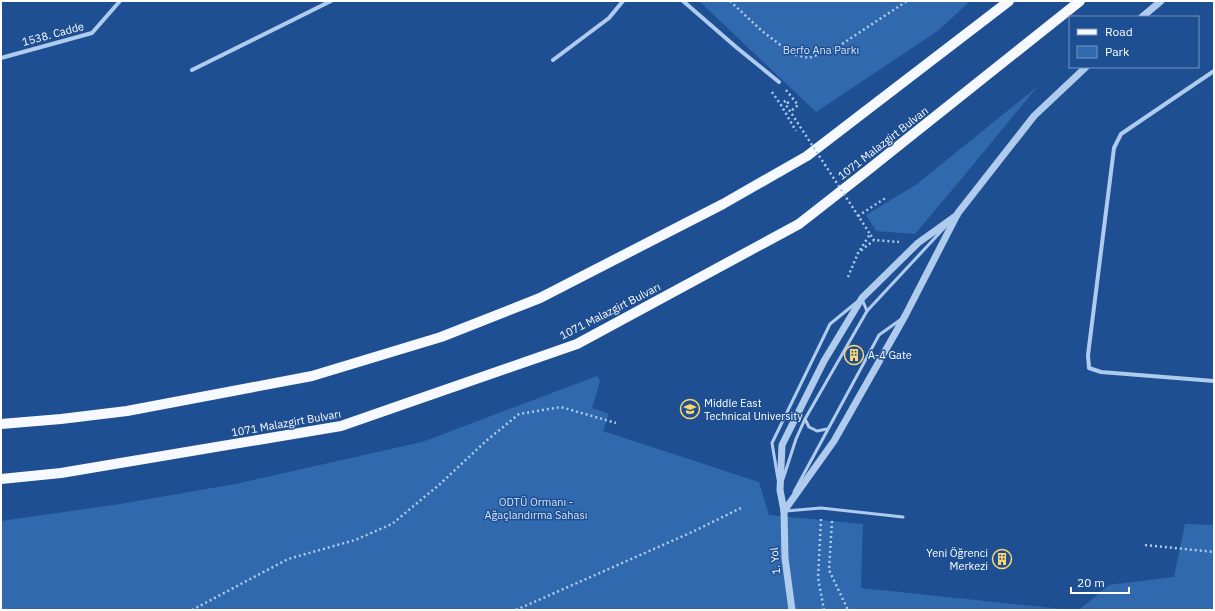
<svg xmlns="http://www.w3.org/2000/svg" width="1215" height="611" font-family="'IBM Plex Sans',sans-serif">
  <rect width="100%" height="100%" fill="#1e4f92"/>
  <!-- green -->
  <g fill="#3169af">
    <path d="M 699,1 L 970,1 L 939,30 L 816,112 Z"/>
    <path d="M 1037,87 L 963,177 L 915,234 L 876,231 L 866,215 L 917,184 Z"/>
    <path d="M 597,376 L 600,381 L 592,408 L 609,414 L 603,431 L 759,482 L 769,515 L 863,524 L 861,588 L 1070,610 L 1,610 L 1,521 L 120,504 L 235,484 L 422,442 Z"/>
    <path d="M 1185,524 L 1214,525 L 1214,610 L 1079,610 L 1109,585 L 1174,577 Z"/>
  </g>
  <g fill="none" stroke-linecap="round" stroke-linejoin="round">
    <!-- path -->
    <g stroke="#afcbee" stroke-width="2.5" stroke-dasharray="2 3" stroke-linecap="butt">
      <path d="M 730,1 L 762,31 L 783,47 L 796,55 L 809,58 L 836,48 L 907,1"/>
      <path d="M 786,90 L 798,105 L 790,112"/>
      <path d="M 772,92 L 781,105 L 796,131"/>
      <path d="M 858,216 L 887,197"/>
      <path d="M 860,250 L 870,234 L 874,240"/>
      <path d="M 848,277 L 858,253 L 874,240 L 899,242"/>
      <path d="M 821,519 L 818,578 L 824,610"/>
      <path d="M 832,521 L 829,570 L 848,610"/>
      <path d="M 1145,545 L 1214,552"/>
      <path d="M 192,610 L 288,559 L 355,540 L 392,524 L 440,484 L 486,441 L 519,414 L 561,407 L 616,423"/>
      <path d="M 516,610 L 690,533 L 741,508"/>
    </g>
    <!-- service -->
    <g stroke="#afcbee" stroke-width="3">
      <path d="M 862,299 L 867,311"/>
      <path d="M 805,419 L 809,427 L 817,431 L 827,429"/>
      <path d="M 778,479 L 772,443 L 830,324 L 857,302"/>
      <path d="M 783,479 L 796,439 L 805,419 L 867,311 L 946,226"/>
      <path d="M 794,492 L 879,335 L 900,320"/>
      <path d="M 786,511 L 821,508 L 903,517"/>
    </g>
    <!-- minor -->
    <g stroke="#afcbee" stroke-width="4">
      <path d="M 683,1 L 736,47 L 779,82"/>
      <path d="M 1,58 L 92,33 L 120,1"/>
      <path d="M 553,60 L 609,18 L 623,1"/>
      <path d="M 192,70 L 331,1"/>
      <path d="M 1214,71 L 1121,134 L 1114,148 L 1088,355 L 1089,368 L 1101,372 L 1214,381"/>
    </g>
    <!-- tertiary -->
    <g stroke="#afcbee" stroke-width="7">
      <path d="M 1142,17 L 1161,1"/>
      <path d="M 784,511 L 834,441 L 905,316 L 958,213 L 1034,116 L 1086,67"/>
      <path d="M 792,610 L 785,558 L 784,511 L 780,490 L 782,445 L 824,361 L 862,298 L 918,243 L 957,215"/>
    </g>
    <!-- primary -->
    <g stroke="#f6f9ff" stroke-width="10">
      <path d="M 1,424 L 61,419 L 127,411 L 312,376 L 441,337 L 540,298 L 723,204 L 807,156 L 1009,1"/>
      <path d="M 1,479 L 61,473 L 341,426 L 577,344 L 799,224 L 868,170 L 1080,1"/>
    </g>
    <!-- path-bridge -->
    <path stroke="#afcbee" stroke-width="2.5" stroke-dasharray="2 3" stroke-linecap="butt" d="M 784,102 L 786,100 L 788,103 L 786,105 L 870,234"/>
  </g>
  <!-- icons -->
  <defs>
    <g id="building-ring" transform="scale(1)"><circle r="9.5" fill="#1e4f92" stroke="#fcd56f" stroke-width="1.5"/><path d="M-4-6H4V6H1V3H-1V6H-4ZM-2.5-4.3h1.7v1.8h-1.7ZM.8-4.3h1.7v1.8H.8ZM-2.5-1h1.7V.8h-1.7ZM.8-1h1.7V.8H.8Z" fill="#fcd56f"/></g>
    <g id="university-ring" transform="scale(1)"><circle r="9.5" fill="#1e4f92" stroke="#fcd56f" stroke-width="1.5"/><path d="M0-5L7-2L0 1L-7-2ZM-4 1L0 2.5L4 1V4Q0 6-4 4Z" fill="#fcd56f"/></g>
  </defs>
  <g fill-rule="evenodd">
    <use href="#building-ring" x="854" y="355"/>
    <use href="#university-ring" x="690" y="409"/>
    <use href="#building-ring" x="1002" y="559"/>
  </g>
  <g text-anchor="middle" stroke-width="3" stroke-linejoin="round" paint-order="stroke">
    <!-- street labels -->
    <g font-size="11" fill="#fff" stroke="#1e4f92">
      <text transform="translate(53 34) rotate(-15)" y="4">1538. Cadde</text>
      <text transform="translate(883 143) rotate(-38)" y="4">1071 Malazgirt Bulvarı</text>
      <text transform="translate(610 311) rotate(-27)" y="4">1071 Malazgirt Bulvarı</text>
      <text transform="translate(286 423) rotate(-10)" y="4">1071 Malazgirt Bulvarı</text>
      <text transform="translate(775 561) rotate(-95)" y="4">1. Yol</text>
    </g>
    <!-- park labels -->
    <g font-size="11" fill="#d5e5fa" stroke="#1e4f92">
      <text x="821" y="54">Berfo Ana Parkı</text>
      <text x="536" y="506">ODTÜ Ormanı -<tspan x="536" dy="13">Ağaçlandırma Sahası</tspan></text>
    </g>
    <!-- poi labels -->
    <g font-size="11" fill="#fff" stroke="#1e4f92" text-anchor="start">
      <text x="868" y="359">A-4 Gate</text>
      <text x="704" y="407">Middle East<tspan x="704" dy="13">Technical University</tspan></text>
      <text x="988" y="557" text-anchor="end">Yeni Öğrenci<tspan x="988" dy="13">Merkezi</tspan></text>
    </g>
  </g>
  <!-- border -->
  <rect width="1215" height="611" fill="none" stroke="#ffffff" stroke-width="4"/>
  <!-- legend -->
  <rect x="1069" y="16" width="130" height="52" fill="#1e4f92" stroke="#7895be"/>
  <rect x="1077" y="29" width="20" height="6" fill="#f6f9ff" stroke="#7895be"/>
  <text x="1105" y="36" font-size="12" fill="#ffffff">Road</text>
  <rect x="1077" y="46" width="20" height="12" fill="#3169af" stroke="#7895be"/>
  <text x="1105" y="56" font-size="12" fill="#ffffff">Park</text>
  <!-- scale -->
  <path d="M1071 587v6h58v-6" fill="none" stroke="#ffffff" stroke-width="2"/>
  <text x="1077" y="587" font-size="12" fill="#ffffff" stroke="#1e4f92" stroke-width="3" paint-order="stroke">20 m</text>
</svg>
